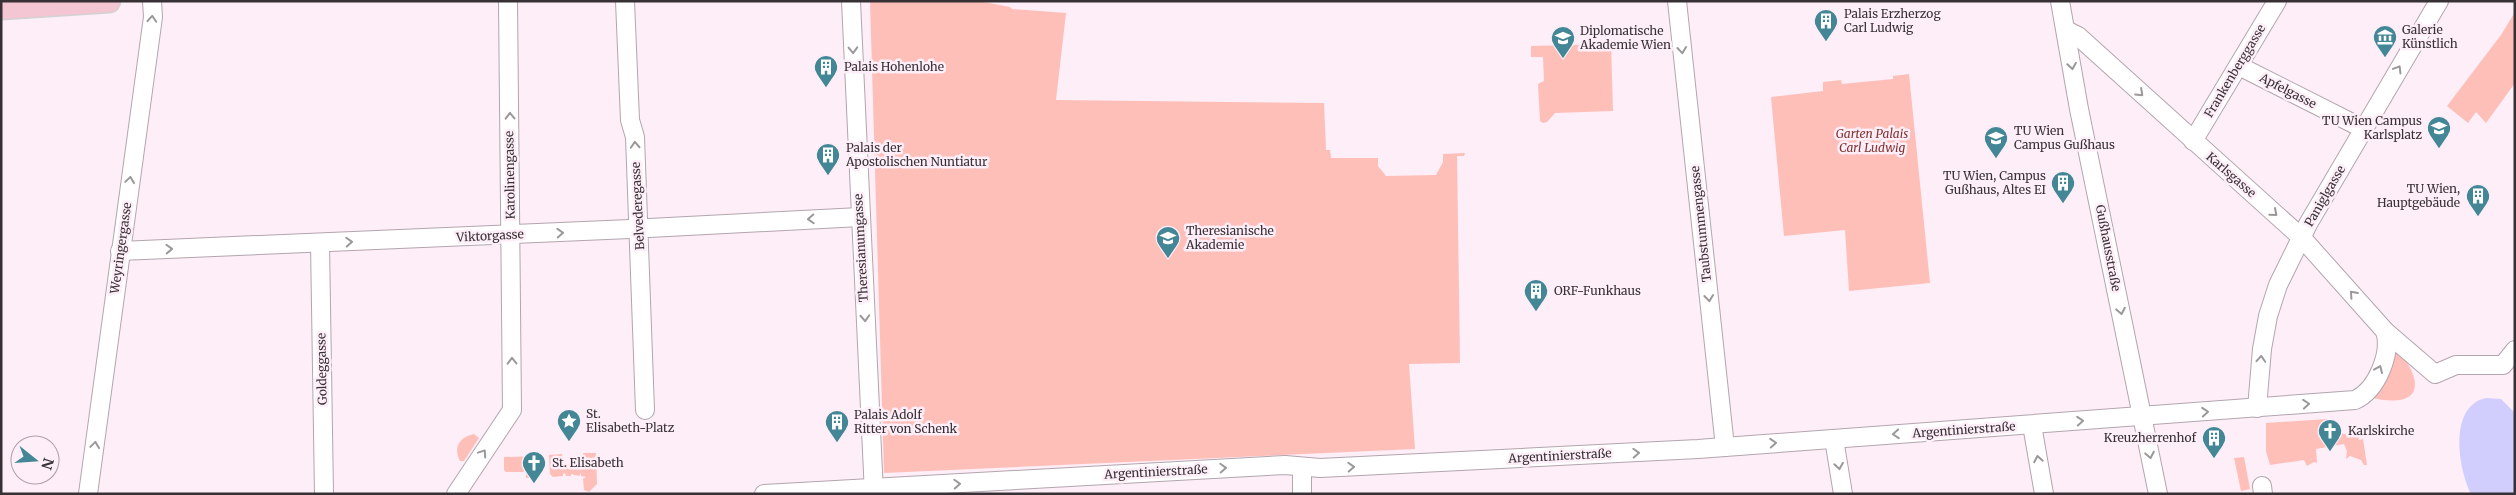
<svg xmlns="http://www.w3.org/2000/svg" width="2516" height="495" font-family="Merriweather,serif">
  <rect width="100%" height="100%" fill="#fdeef8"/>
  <!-- green -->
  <g fill="#febfb9">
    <path d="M 870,1 L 979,1 L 1010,7 L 1012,9 L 1066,13 L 1056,100 L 1324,103 L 1326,150 L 1330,150 L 1331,158 L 1378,158 L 1378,166 L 1386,176 L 1436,175 L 1443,162 L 1443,154 L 1465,153 L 1464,156 L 1457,156 L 1460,363 L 1409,364 L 1415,449 L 884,473 Z"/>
    <path d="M 2515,12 L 2515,83 L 2486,123 L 2476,112 L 2468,123 L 2447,106 L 2501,35 Z"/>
    <path d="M 1611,44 L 1613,111 L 1555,113 L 1547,122 L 1543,123 L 1540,121 L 1538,84 L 1544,81 L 1543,57 L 1531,57 L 1531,46 Z"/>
    <path d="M 1909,74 L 1930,283 L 1849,291 L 1845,230 L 1784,236 L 1771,97 L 1823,91 L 1823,82 L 1841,80 L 1842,84 L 1893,79 L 1893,76 Z"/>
    <path d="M 2394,346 C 2427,382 2423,411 2368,397 Z"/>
    <path d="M 2327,419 C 2333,432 2343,436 2358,435 L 2359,440 L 2363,439 L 2367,465 L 2364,465 L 2361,460 L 2350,456 L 2346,459 L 2347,451 L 2344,444 L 2316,449 L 2317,463 L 2314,462 L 2307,466 L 2304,460 L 2270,465 L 2266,451 L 2266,423 Z"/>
    <path d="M 474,434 L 479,438 L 464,461 L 460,461 C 453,448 459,437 474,434 Z"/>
    <path d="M 583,453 L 596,453 L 597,484 L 589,492 L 584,490 L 583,479 L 586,477 L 581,476 L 581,473 L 579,476 L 571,474 L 571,476 L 566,476 L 565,473 L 563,474 L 563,476 L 553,477 L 550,474 L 549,455 L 562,454 L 563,464 L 583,464 Z"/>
    <path d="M 538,456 L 539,475 L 537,478 L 526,478 L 526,469 L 523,472 L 506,472 L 504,470 L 504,457 Z"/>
    <path d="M 2244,457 L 2250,489 L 2241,491 L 2234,458 Z"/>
  </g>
  <!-- water -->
  <path fill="#d1cefe" d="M 2486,398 L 2501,399 L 2515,413 L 2515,494 L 2471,494 C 2458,469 2448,406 2486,398 Z"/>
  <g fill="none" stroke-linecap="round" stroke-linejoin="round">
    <!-- minor casing -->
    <g stroke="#b3a5ae" stroke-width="20">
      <g id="minor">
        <path d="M 625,1 L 630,120 L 635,137 L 645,410"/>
        <path d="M 851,1 L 874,494"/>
        <path d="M 1677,1 L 1725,447"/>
        <path d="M 2060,1 L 2079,109 L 2158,494"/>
        <path d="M 2066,30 L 2078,36 L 2302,238 L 2385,331 L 2435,374 L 2456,365 L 2503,365 L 2515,350"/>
        <path d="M 2239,66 L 2364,129"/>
        <path d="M 2193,141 L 2277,1"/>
        <path d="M 320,243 L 324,494"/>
        <path d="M 120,251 L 630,229 L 860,217"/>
        <path d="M 2257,408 L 2262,349 L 2268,316 L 2278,285 L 2308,224 L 2439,1"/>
        <path d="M 2032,425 L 2044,494"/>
        <path d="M 1834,439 L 1843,494"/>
        <path d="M 2262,486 L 2263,494"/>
        <path d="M 88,494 L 153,17 L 152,1"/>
        <path d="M 456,494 L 512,410 L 508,1"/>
        <path d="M 764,494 L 1285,465 L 1320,468 L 1698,449 L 2355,400 C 2377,390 2392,353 2385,331"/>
        <path d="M 1302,494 L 1302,468"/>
      </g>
    </g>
    <!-- major casing -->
    <g stroke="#d3d2d3" stroke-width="25">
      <path id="major" d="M 1,8 L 109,1"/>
    </g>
    <!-- minor -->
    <use href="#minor" stroke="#fff" stroke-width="18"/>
    <!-- major -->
    <use href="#major" stroke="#f4c5d3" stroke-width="22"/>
  </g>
  <!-- one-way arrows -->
  <defs><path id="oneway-chevron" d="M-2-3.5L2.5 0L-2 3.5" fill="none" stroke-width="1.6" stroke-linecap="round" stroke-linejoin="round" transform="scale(1.25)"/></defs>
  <g stroke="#9b989a">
    <use href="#oneway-chevron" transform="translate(152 19) rotate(-86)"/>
    <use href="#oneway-chevron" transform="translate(853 50) rotate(88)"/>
    <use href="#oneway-chevron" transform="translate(1682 50) rotate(84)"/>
    <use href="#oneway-chevron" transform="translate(2072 66) rotate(81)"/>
    <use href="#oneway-chevron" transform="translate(2398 69) rotate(-59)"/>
    <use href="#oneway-chevron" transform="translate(2140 93) rotate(43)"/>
    <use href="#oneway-chevron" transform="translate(510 116) rotate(-91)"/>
    <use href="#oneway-chevron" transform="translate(635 145) rotate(-93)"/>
    <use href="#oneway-chevron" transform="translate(130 180) rotate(-82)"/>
    <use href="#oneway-chevron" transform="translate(2274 213) rotate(41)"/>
    <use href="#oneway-chevron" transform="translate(811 219) rotate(177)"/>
    <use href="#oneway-chevron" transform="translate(560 233) rotate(-3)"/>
    <use href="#oneway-chevron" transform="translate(349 242) rotate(-3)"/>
    <use href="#oneway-chevron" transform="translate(169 249) rotate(-2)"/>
    <use href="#oneway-chevron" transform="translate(2353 294) rotate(-132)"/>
    <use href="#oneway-chevron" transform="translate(1709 298) rotate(84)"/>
    <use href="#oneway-chevron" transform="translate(2121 311) rotate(79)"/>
    <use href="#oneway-chevron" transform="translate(865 318) rotate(87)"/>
    <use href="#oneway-chevron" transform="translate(2261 359) rotate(-86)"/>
    <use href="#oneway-chevron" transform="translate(512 361) rotate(-91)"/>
    <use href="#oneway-chevron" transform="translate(2379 369) rotate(-67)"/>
    <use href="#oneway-chevron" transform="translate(2306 404) rotate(-5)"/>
    <use href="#oneway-chevron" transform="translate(2205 412) rotate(-4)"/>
    <use href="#oneway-chevron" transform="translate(2080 421) rotate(-4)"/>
    <use href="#oneway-chevron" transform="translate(1896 434) rotate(176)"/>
    <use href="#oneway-chevron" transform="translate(1773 443) rotate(-4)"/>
    <use href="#oneway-chevron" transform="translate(95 445) rotate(-82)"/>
    <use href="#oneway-chevron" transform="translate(483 453) rotate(-56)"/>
    <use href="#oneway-chevron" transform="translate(1636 453) rotate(-3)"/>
    <use href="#oneway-chevron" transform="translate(2150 455) rotate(79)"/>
    <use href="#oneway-chevron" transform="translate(2038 459) rotate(-100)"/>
    <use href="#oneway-chevron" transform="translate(1839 466) rotate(81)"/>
    <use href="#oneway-chevron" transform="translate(1351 467) rotate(-3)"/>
    <use href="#oneway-chevron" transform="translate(1223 468) rotate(-3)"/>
    <use href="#oneway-chevron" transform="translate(957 484) rotate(-3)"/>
  </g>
  <!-- icons -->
  <defs>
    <g id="building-pin" transform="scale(1.25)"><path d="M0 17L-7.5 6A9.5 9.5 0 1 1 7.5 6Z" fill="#438696" stroke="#fdeef8"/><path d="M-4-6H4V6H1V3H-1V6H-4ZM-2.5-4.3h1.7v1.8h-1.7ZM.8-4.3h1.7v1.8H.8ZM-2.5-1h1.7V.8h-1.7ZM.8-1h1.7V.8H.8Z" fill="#fff"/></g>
    <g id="museum-pin" transform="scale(1.25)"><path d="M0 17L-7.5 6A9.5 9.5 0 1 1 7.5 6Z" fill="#438696" stroke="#fdeef8"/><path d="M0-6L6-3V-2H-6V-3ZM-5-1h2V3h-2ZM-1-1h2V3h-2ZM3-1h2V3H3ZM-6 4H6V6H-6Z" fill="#fff"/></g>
    <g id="university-pin" transform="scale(1.25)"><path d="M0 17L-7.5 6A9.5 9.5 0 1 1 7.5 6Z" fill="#438696" stroke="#fdeef8"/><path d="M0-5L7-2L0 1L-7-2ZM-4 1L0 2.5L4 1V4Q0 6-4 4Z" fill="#fff"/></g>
    <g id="school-pin" transform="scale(1.25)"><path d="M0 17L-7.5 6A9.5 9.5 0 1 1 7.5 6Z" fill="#438696" stroke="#fdeef8"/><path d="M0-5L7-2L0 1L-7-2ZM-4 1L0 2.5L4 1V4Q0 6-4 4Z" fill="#fff"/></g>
    <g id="sight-pin" transform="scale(1.25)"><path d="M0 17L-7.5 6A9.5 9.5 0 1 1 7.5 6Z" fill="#438696" stroke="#fdeef8"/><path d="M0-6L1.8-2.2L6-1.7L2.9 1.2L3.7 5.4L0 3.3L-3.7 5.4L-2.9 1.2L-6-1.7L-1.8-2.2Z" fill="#fff"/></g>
    <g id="church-pin" transform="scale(1.25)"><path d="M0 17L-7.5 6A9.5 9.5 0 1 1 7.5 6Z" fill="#438696" stroke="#fdeef8"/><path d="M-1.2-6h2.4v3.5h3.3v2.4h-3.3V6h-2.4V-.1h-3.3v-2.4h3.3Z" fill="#fff"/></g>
  </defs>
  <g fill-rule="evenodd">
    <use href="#building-pin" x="1826" y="21"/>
    <use href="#museum-pin" x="2385" y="37"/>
    <use href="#university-pin" x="1563" y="38"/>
    <use href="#building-pin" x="826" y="67"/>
    <use href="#university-pin" x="2439" y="128"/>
    <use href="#university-pin" x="1996" y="138"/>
    <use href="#building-pin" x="828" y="155"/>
    <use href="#building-pin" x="2063" y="183"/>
    <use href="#building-pin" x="2478" y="196"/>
    <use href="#school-pin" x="1168" y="238"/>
    <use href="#building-pin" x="1536" y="291"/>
    <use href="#sight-pin" x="569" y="421"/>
    <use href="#building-pin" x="837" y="422"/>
    <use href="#church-pin" x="2330" y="431"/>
    <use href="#building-pin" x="2214" y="438"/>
    <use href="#church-pin" x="534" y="463"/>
  </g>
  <g text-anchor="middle" stroke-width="5" stroke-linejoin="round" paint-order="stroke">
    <!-- poi labels -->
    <g font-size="12" fill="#373135" stroke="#fdeef8" text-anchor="start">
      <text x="1844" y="18">Palais Erzherzog<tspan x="1844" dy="14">Carl Ludwig</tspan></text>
      <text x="2402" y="34">Galerie<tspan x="2402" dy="14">Künstlich</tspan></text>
      <text x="1580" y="35">Diplomatische<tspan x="1580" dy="14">Akademie Wien</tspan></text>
      <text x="844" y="71">Palais Hohenlohe</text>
      <text x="2422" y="125" text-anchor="end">TU Wien Campus<tspan x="2422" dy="14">Karlsplatz</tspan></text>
      <text x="2014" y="135">TU Wien<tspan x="2014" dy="14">Campus Gußhaus</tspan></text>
      <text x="846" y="152">Palais der<tspan x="846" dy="14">Apostolischen Nuntiatur</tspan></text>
      <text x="2046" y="180" text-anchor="end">TU Wien, Campus<tspan x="2046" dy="14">Gußhaus, Altes EI</tspan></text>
      <text x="2460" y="193" text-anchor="end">TU Wien,<tspan x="2460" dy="14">Hauptgebäude</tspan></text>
      <text x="1186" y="235">Theresianische<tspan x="1186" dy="14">Akademie</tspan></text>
      <text x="1554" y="295">ORF-Funkhaus</text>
      <text x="586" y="418">St.<tspan x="586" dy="14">Elisabeth-Platz</tspan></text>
      <text x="854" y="419">Palais Adolf<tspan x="854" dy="14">Ritter von Schenk</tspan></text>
      <text x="2348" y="435">Karlskirche</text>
      <text x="2196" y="442" text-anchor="end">Kreuzherrenhof</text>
      <text x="552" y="467">St. Elisabeth</text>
    </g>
    <!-- street labels -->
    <g font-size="12" fill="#373135" stroke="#fdeef8">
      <text transform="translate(2235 71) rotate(-59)" y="4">Frankenberggasse</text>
      <text transform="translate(2288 91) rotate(27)" y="4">Apfelgasse</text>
      <text transform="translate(510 175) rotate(-91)" y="4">Karolinengasse</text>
      <text transform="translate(2231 175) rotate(41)" y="4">Karlsgasse</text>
      <text transform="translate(2325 196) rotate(-60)" y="4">Paniglgasse</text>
      <text transform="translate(638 206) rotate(-93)" y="4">Belvederegasse</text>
      <text transform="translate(1701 224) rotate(-96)" y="4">Taubstummengasse</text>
      <text transform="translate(490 236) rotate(-3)" y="4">Viktorgasse</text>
      <text transform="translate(121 248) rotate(-82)" y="4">Weyringergasse</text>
      <text transform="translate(861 248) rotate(-93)" y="4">Theresianumgasse</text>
      <text transform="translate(2108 248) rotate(79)" y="4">Gußhausstraße</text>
      <text transform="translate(322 369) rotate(-91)" y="4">Goldeggasse</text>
      <text transform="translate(1964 430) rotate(-4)" y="4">Argentinierstraße</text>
      <text transform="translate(1560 456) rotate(-3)" y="4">Argentinierstraße</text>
      <text transform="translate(1156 472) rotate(-3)" y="4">Argentinierstraße</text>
    </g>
    <!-- park labels -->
    <g font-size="12" font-style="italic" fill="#81312f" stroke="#fdeef8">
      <text x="1872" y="138">Garten Palais<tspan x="1872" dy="14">Carl Ludwig</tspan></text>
    </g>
  </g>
  <!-- border -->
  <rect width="2516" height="495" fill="none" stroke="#373135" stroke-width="5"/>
  <!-- north arrow -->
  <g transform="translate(35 460) rotate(107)"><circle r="24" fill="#fdeef8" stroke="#aea2aa"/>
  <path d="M0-4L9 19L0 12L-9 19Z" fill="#438696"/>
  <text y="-8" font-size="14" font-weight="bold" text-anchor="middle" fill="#373135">N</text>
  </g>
</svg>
